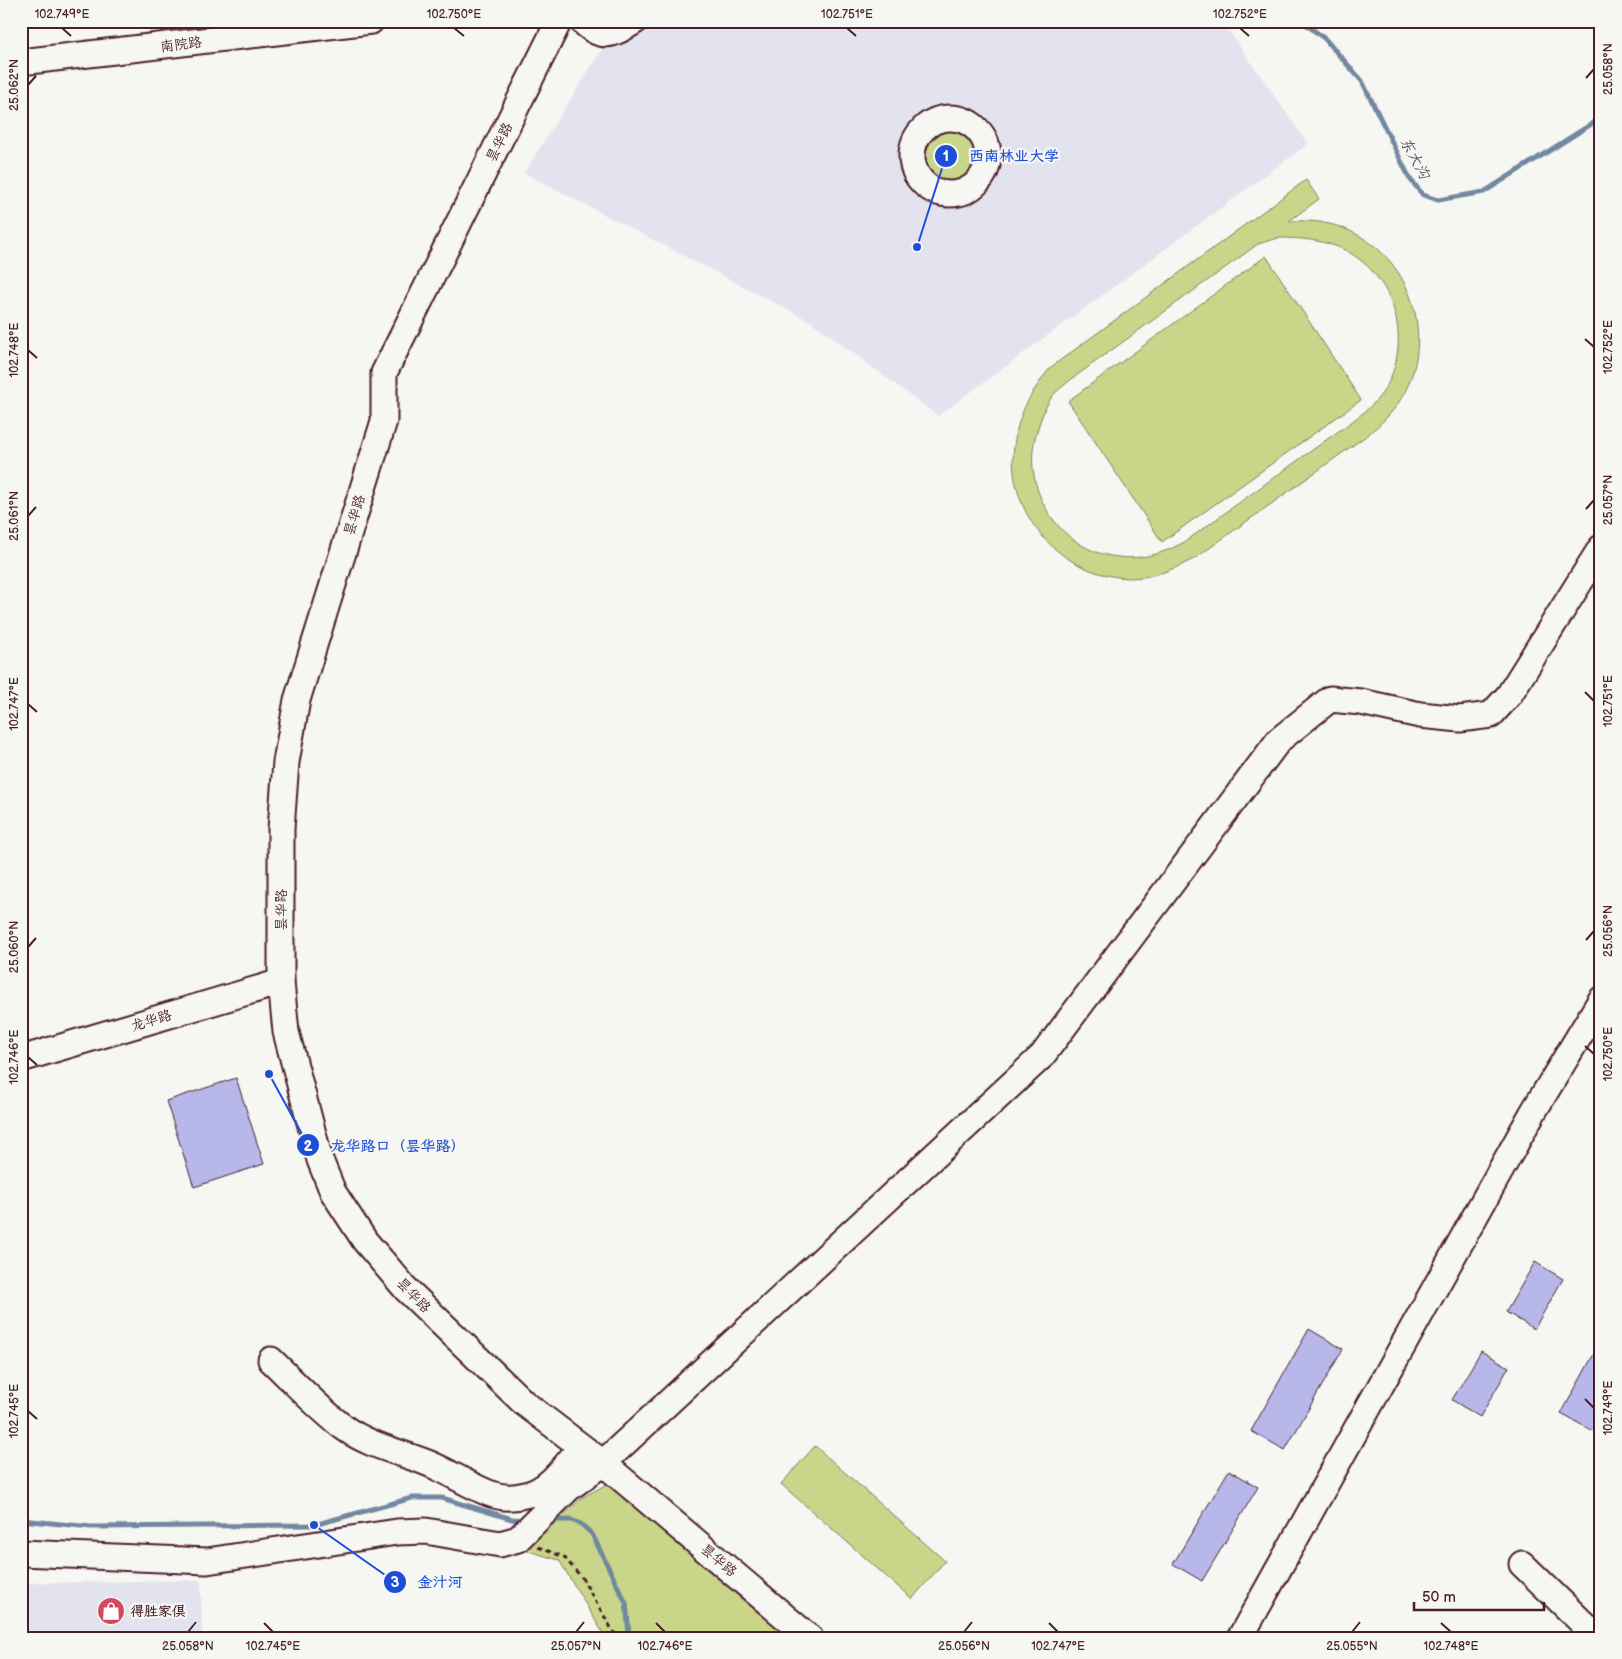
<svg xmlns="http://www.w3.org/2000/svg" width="1622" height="1659" font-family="'Balsamiq Sans','LXGW WenKai TC',sans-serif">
  <rect width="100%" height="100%" fill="#f6f6f2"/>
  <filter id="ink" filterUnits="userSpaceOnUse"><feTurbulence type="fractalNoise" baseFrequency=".02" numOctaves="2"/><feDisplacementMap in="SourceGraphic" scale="10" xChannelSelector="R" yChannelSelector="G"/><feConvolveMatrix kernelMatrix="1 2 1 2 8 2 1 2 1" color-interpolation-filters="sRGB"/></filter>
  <g filter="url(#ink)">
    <!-- built -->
    <g fill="#e3e3ef">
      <path d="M 620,21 L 1222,21 L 1308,144 L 938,416 L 810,321 L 524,173 Z"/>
      <path d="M 201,1580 L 202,1638 L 21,1638 L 21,1583 Z"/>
    </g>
    <!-- green -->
    <g fill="#c9d68a" stroke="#8a7a5a" fill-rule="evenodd">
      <circle cx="949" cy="156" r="29"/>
      <path d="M 1306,180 L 1319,199 L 1289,221 C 1311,220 1332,222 1352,232 C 1413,261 1436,339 1402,397 C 1393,413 1380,425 1366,436 L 1197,557 C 1176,569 1153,578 1129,578 C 1055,575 1000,506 1016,434 C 1021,408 1035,387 1051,367 ZM 1278,238 C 1301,238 1324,240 1345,250 C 1394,276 1413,339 1386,387 C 1378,401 1366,411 1354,420 L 1186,541 C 1165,553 1143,560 1118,557 C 1058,551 1019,486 1037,431 C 1041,418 1046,403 1055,393 C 1059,389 1065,385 1069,381 L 1258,244 Z"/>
      <path d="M 1266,256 L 1361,400 L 1162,542 L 1068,401 Z"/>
      <path d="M 815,1446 L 945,1561 L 912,1599 L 781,1484 Z"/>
      <path d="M 607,1484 L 791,1638 L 606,1638 L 559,1560 L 525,1550 L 583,1497 Z"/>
    </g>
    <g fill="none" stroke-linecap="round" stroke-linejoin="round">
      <!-- stream -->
      <g stroke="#7288a0" stroke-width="5">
        <path d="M 1302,21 L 1325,39 L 1362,81 L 1410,179 L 1423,195 L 1438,200 L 1484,192 L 1601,118"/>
        <path d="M 21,1520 L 91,1527 L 314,1525 L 412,1498 L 442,1498 L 512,1519 L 526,1520"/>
        <path d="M 549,1520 L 571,1520 L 581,1524 L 592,1534 L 626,1603 L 629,1634 L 632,1638"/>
      </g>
    </g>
    <!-- building -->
    <g fill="#b7b7e9" stroke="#4a1f2b">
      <path d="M 236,1078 L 264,1164 L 194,1187 L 166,1101 Z"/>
      <path d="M 1535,1262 L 1563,1279 L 1534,1329 L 1506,1312 Z"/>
      <path d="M 1309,1329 L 1343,1349 L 1285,1450 L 1251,1431 Z"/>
      <path d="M 1601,1341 L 1601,1435 L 1561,1414 Z"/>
      <path d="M 1481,1351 L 1509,1367 L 1480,1417 L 1452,1400 Z"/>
      <path d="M 1229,1470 L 1258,1487 L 1202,1581 L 1173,1564 Z"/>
    </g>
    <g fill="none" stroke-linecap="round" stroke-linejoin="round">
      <!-- minor casing -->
      <g stroke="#4a1f2b" stroke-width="29">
        <g id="minor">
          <path d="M 559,21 L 384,373 L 384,421 L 297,700 L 286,762 L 281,829 L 281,982 L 286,1032 L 320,1160 L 333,1192 L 365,1241 L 406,1289 L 524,1403 L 603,1463 L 810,1638"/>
          <path d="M 582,21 C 603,42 613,34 635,21"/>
          <path d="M 21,62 L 371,21"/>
          <circle cx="950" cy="156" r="38"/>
          <path d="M 21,1059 L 281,982"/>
          <path d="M 271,1360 C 294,1382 317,1407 343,1427 C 369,1446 401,1452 430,1464 C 451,1473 470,1486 491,1494 C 502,1498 514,1498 525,1495 C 549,1491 566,1464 581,1447"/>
          <path d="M 21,1553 L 207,1561 L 397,1532 L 426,1531 L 500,1544 L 518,1539 L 569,1488 L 603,1463 L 1042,1056 L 1279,740 L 1330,699 L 1361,702 L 1420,715 L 1460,719 L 1491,715 L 1509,695 L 1601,548"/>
          <path d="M 1522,1564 L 1598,1638"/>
          <path d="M 1240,1638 L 1532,1114 L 1601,1000"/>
        </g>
      </g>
      <!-- path -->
      <path stroke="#4a1f2b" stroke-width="3" stroke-dasharray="5 4" stroke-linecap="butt" d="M 538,1547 L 564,1557 L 582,1578 L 617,1638"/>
      <!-- minor -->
      <use href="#minor" stroke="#f6f6f2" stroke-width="25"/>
    </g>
  </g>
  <!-- ticks -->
  <path fill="none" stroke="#4a1f2b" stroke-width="2" d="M 62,28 L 71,36M 454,28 L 464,36M 847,28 L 856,36M 1240,28 L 1249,36M 1586,78 L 1594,69M 28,85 L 36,76M 1585,339 L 1594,347M 28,350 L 37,358M 1586,509 L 1594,500M 28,516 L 36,507M 1585,692 L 1594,701M 28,704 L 37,712M 1586,940 L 1594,931M 28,947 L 36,938M 1585,1046 L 1594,1054M 28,1057 L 37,1065M 1585,1399 L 1594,1408M 28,1411 L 37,1419M 264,1623 L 273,1632M 656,1623 L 665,1632M 1049,1623 L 1058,1632M 1441,1623 L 1451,1632M 188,1632 L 196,1622M 576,1632 L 584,1622M 964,1632 L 972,1622M 1352,1632 L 1360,1622"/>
  <!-- icons -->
  <defs>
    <g id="shop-disc" transform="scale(1.4375)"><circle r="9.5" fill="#d1495b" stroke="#f6f6f2"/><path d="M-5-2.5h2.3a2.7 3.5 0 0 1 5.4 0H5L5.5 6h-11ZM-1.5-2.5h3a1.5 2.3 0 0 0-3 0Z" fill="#fff"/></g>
  </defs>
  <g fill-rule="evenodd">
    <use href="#shop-disc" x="111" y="1611"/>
  </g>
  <g text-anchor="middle" stroke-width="4.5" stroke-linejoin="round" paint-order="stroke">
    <!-- street labels -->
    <g font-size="14" fill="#4a1f2b" stroke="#f6f6f2">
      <text transform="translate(181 44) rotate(-7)" y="5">南院路</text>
      <text transform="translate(499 142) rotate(-64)" y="5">昙华路</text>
      <text transform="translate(354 515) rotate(-73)" y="5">昙华路</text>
      <text transform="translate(281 910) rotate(-90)" y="5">昙华路</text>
      <text transform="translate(151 1020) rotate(-17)" y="5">龙华路</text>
      <text transform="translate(414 1295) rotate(46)" y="5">昙华路</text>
      <text transform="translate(719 1560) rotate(40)" y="5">昙华路</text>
    </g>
    <!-- poi labels -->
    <g font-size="14" font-weight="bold" fill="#4a1f2b" stroke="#f6f6f2" text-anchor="start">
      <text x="130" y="1616">得胜家俱</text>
    </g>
    <!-- water labels -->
    <g font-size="15" font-style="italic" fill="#5e5466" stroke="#f6f6f2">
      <text transform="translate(1415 158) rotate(61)" y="5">东大沟</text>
    </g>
  </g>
  <!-- callouts -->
  <path fill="none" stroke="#1d4ed8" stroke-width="2" d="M917 247L946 156M269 1074L308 1145M314 1525L395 1582"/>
  <g fill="#1d4ed8" stroke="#f6f6f2" stroke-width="2">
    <circle cx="917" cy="247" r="5"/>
    <circle cx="269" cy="1074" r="5"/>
    <circle cx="314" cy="1525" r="5"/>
    <circle cx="946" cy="156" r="12"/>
    <circle cx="308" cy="1145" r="12"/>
    <circle cx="395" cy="1582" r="12"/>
  </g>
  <g font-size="15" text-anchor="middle" font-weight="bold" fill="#fff">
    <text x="946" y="161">1</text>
    <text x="308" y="1151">2</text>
    <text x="395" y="1587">3</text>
  </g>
  <g font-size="15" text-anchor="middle" font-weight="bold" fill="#1d4ed8" stroke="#f6f6f2" stroke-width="4.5" stroke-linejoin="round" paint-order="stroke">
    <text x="1014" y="161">西南林业大学</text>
    <text x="398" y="1151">龙华路口（昙华路）</text>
    <text x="440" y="1587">金汁河</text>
  </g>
  <!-- margin -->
  <rect width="1622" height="1659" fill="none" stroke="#f6f6f2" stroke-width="55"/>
  <!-- scale -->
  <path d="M1414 1602v8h130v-8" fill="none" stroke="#4a1f2b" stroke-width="2.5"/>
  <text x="1422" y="1602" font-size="15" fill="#4a1f2b" stroke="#f6f6f2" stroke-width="4" paint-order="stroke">50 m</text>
  <rect x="28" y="28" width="1566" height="1604" fill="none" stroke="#4a1f2b" stroke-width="2"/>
  <g font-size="12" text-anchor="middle" fill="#4a1f2b">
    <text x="62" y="18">102.749°E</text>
    <text x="454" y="18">102.750°E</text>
    <text x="847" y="18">102.751°E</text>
    <text x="1240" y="18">102.752°E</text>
    <text transform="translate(1608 69) rotate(-90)" y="4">25.058°N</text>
    <text transform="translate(14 85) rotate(-90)" y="4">25.062°N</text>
    <text transform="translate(1608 347) rotate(-90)" y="4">102.752°E</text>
    <text transform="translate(14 350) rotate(-90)" y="4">102.748°E</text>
    <text transform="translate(1608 500) rotate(-90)" y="4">25.057°N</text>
    <text transform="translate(14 516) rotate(-90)" y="4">25.061°N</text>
    <text transform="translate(1608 701) rotate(-90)" y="4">102.751°E</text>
    <text transform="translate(14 704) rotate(-90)" y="4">102.747°E</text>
    <text transform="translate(1608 931) rotate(-90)" y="4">25.056°N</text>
    <text transform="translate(14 947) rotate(-90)" y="4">25.060°N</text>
    <text transform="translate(1608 1054) rotate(-90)" y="4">102.750°E</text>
    <text transform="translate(14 1057) rotate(-90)" y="4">102.746°E</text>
    <text transform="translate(1608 1408) rotate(-90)" y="4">102.749°E</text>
    <text transform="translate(14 1411) rotate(-90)" y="4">102.745°E</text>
    <text x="188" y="1650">25.058°N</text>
    <text x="273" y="1650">102.745°E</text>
    <text x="576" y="1650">25.057°N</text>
    <text x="665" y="1650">102.746°E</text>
    <text x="964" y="1650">25.056°N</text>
    <text x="1058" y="1650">102.747°E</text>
    <text x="1352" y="1650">25.055°N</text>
    <text x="1451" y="1650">102.748°E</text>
  </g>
</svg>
